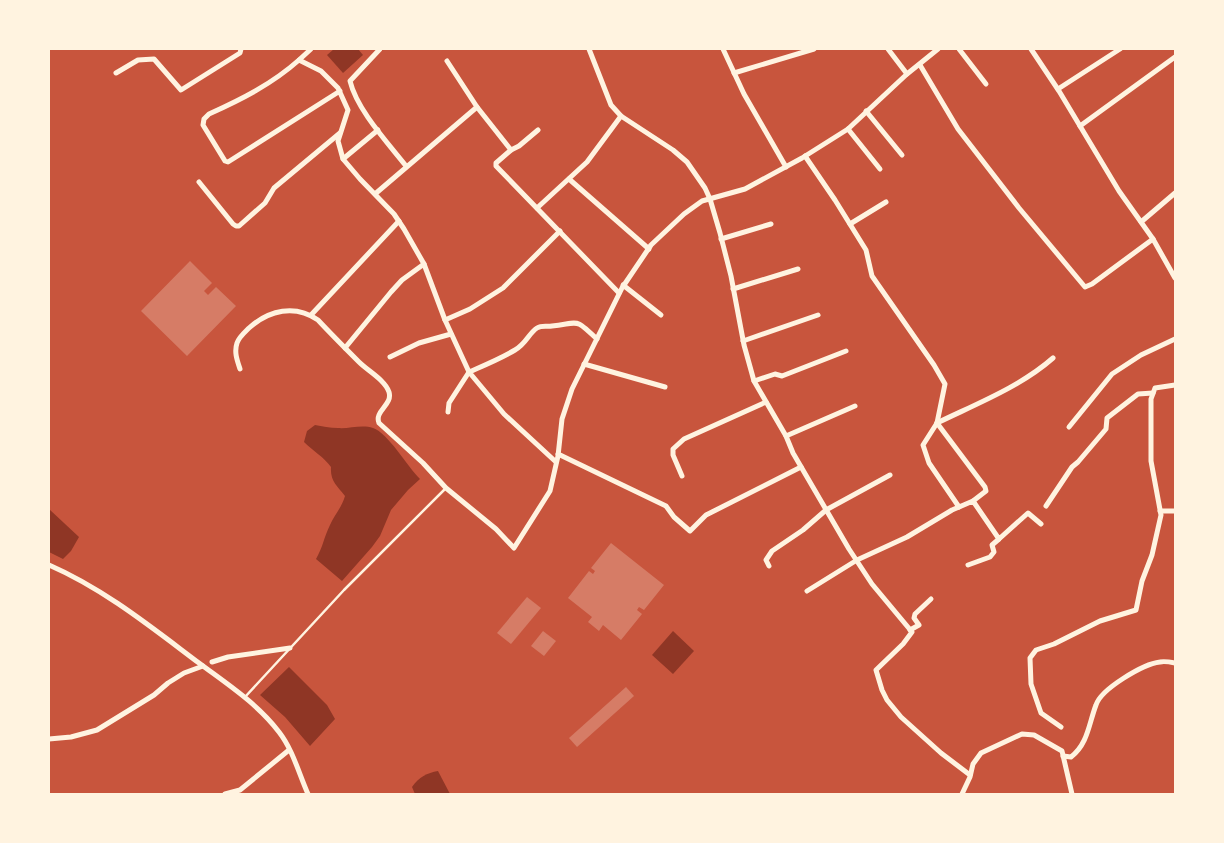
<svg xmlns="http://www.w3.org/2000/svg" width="1224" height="843" font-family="Roboto,sans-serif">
  <rect width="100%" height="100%" fill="#c8553d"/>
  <!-- water -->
  <g fill="#8f3625">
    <path d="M 334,49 L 358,49 L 363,55 L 343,73 L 327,55 Z"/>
    <path d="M 315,425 C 322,426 330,428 338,428 C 349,429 362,424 373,428 C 388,433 407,466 420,479 L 408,490 L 391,510 L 380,536 L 372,547 L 342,581 L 316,559 C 323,547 324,537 330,525 C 335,514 342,507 345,496 C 337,486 330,481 331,467 C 324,457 313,451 304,442 L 307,431 Z"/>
    <path d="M 49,509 L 79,537 L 71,551 L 63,559 L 49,552 Z"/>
    <path d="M 673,631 L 694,651 L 673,674 L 652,655 Z"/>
    <path d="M 289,667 L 327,705 L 335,719 L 310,746 L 285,717 L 260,695 Z"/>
    <path d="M 438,771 L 450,794 L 415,794 L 412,787 C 419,777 427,773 438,771 Z"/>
  </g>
  <!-- building -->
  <g fill="#d67c66">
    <path d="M 190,261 L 212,283 L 204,291 L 208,295 L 216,287 L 236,306 L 187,356 L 141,311 Z"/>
    <path d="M 611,543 L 664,585 L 644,610 L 639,607 L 637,610 L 642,614 L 621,640 L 603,625 L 599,631 L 588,622 L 592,617 L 568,598 L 589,571 L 593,574 L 595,571 L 591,568 Z"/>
    <path d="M 527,597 L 541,608 L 511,644 L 497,633 Z"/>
    <path d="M 543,631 L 556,641 L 544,656 L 531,646 Z"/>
    <path d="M 626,687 L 634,696 L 577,747 L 569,738 Z"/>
  </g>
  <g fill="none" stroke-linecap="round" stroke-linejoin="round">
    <!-- service -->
    <path stroke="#fff3e0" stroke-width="2.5" d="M 245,697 L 344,590 L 445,489"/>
    <!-- minor -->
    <g stroke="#fff3e0" stroke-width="5">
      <path d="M 380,49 L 350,81 C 357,110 388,143 406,166"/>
      <path d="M 589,49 L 611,105 L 621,116 L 673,150 L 687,162 L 705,188 L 710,199 L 720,233 L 731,276 L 744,345 L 754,381 L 786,436 L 793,453 L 849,549 L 872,584 L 912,632 L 903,644 L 876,670 L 882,690 L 887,700 L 901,717 L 941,753 L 970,775"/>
      <path d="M 723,49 L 744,94 L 786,167"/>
      <path d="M 888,49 L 907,74"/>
      <path d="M 959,49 L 986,84"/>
      <path d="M 1031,49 L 1059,91 L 1119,191 L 1153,239 L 1175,278"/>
      <path d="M 299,60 L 311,49"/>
      <path d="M 447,61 L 477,107"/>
      <path d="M 920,65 L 958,129 L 1019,208 L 1085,287 L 1092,284 L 1153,239"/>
      <path d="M 116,73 L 138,60 L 154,59 L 181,90 L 240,53 L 241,49"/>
      <path d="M 734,73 L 814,49"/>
      <path d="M 1058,89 L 1120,49"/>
      <path d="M 340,91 L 228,162 L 225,161 L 203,125 L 204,119 L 209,114 C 242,99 272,84 299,60 L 321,71 L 338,88 L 348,110 L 338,141 L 343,159 L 360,179 L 394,214 L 404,229 L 424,264 L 445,320 L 469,372 L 449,403 L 448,412"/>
      <path d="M 866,111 L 902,155"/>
      <path d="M 1080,126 L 1175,57"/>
      <path d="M 848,129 L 880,169"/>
      <path d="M 511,150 L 496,163 L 496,166 L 619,293"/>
      <path d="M 805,156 L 835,200 L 866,250 L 872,276 L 934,365 L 945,384 L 937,423 L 923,445 L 929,463 L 959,507"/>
      <path d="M 343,159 L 378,130"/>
      <path d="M 569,179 L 649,249"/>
      <path d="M 199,182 L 233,224 L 236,226 L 239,226 L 265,203 L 274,188 L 340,133"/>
      <path d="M 375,194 L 477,107 L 511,150 L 519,146 L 538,130"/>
      <path d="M 537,208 L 587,162 L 621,116"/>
      <path d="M 1141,222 L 1175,193"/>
      <path d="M 850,224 L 886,202"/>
      <path d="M 721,239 L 771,224"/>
      <path d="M 623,285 L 661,315"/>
      <path d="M 733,289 L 798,269"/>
      <path d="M 311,315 L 399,221"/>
      <path d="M 445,320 L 470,309 L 503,288 L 560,231"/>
      <path d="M 743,341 L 818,315"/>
      <path d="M 345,348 L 391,292 L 402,280 L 424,264"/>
      <path d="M 390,357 L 419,343 L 451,334"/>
      <path d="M 584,364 L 665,387"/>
      <path d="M 240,369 C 237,360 234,352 237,343 C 239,337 245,332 249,328 C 269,310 295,304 318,320 C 331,334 345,348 359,362 C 368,371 385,380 389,392 C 393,405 374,411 379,423 L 423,463 L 446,488 L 496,529 L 514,548 L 550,491 L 558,456 L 562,419 L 572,389 L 622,288 L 651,245 L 684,214 L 702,201 L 745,189 L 802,158 L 848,129 L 907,74 L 938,49"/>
      <path d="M 754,381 L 775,374 L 782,376 L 846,351"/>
      <path d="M 937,423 C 976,404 1020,387 1053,358"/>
      <path d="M 937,423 L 985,487 L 986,491 L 973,501"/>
      <path d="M 1069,427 L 1112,374 L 1141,355 L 1175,339"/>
      <path d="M 786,436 L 855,406"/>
      <path d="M 558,454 L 666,506 L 674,517 L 690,531 L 706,515 L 712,512 L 801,467"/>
      <path d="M 556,462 L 504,414 L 469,372 C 485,365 500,359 515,350 C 526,344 529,333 537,328 C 542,325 547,327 552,326 C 580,323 574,317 597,339"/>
      <path d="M 682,476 L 673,455 L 673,449 L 684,439 L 766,402"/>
      <path d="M 1046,506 L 1072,467 L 1078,462 L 1106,429 L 1107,418 L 1138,394 L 1153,393"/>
      <path d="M 1160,511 L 1175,511"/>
      <path d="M 49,565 C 104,589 151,627 199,663 C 227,684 258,704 279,732 C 293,750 299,774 308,794"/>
      <path d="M 968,565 L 990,557 L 994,552 L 992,545 L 999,539"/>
      <path d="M 769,566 L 766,560 L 772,551 L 803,530 L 826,510 L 890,475"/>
      <path d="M 807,591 L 857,560 L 907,537 L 952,510 L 973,501 L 999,539 L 1028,513 L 1041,524"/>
      <path d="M 910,630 L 919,625 L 914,618 L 915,614 L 931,599"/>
      <path d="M 212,662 L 228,657 L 290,648"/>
      <path d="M 1061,727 L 1041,713 L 1031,684 L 1030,658 L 1036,650 L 1054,644 L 1100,621 L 1136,610 L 1142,581 L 1152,555 L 1161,515 L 1151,461 L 1151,399 L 1155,388 L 1175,385"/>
      <path d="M 49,739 L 71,737 L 97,730 L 154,695 L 168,683 L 184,673 L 203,666"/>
      <path d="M 1063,756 L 1071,757 C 1088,744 1089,723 1096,705 C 1101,689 1143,664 1160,662 C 1164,661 1170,662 1175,663"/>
      <path d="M 225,794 L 240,790 L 289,750"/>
      <path d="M 962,794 L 970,777 L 973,764 L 981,753 L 1022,734 L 1034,735 L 1062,751 L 1072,794"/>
    </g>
  </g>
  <!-- border -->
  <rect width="1224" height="843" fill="none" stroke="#fff3e0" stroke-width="100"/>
</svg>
